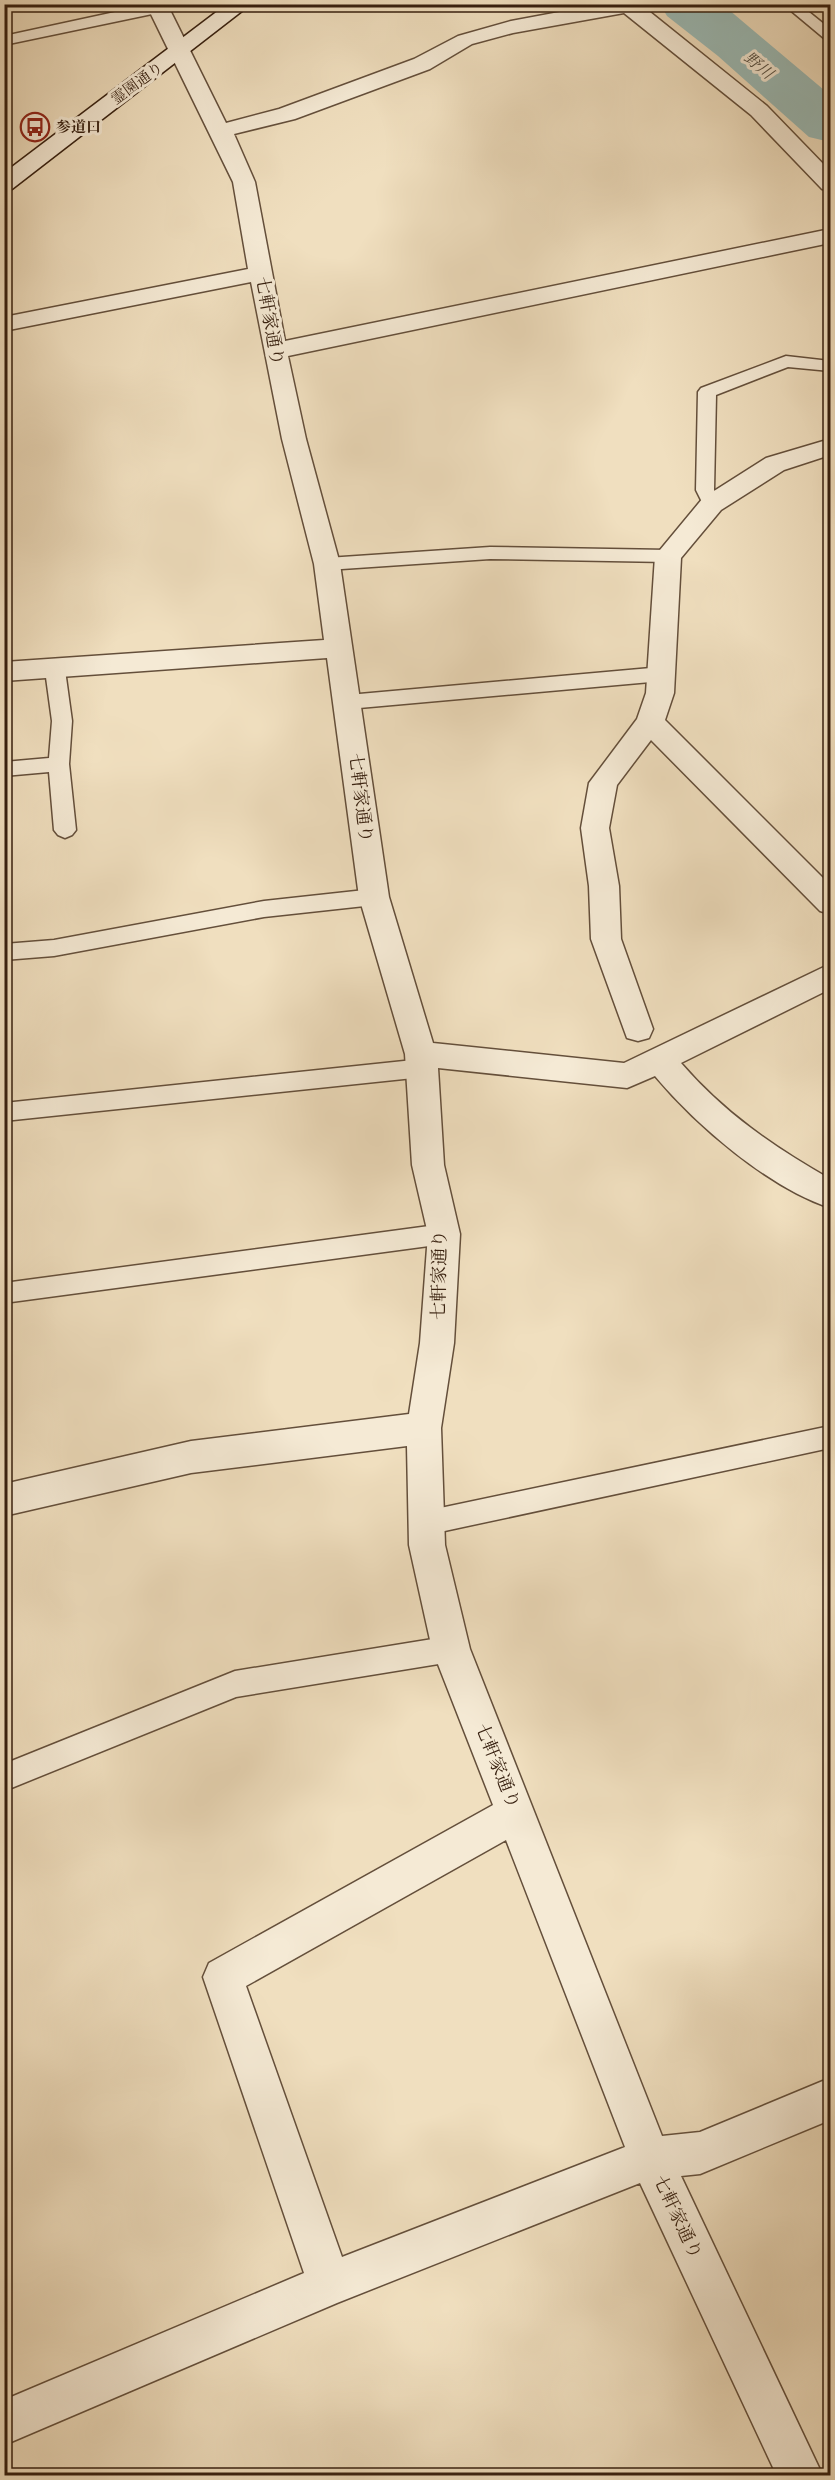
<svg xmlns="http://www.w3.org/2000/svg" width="835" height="2480" font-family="Vollkorn,'Noto Serif JP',serif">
  <rect width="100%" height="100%" fill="#f0dfbf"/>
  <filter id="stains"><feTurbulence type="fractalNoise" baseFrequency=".00333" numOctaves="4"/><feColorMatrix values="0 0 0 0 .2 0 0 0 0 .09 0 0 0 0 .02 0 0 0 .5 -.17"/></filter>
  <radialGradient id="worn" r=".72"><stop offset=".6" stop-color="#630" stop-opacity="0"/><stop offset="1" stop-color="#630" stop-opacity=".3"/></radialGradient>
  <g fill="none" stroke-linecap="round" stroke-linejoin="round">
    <!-- river -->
    <path fill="#9bbcb8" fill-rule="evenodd" d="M 660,4 L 722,4 L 830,95 L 830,142 L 809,137 L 718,56 L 667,16 Z"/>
    <!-- lane casing -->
    <g stroke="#644f3b" stroke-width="3">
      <g id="lane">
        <path d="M 152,4 L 162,5 L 165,8 L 157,13 L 4,45 L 4,36 Z"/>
        <path d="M 783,4 L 830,4 L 830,11 L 804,8 L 830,29 L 830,40 L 825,39 Z"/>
        <path d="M 786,356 L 830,361 L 830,371 L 788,367 L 716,395 L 714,490 L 721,504 L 719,508 L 705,508 L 696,490 L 698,392 L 701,388 Z"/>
        <path d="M 490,547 L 668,550 L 675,552 L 678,556 L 675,560 L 668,562 L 490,559 L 327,570 L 320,569 L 317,564 L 320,559 L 327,558 Z"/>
        <path d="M 55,663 L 62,665 L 65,670 L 72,721 L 69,764 L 76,830 L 72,835 L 65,838 L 58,835 L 54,830 L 49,772 L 4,776 L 4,762 L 49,758 L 52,721 L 45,670 L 48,665 Z"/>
        <path d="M 662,667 L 669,669 L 672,674 L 669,679 L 662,681 L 348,709 L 341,707 L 338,702 L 341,697 L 348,695 Z"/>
        <path d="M 374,889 L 382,891 L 385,897 L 382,903 L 374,905 L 264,917 L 54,956 L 4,960 L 4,944 L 54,940 L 264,901 Z"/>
        <path d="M 423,1059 L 431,1062 L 434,1068 L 431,1074 L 423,1077 L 4,1121 L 4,1103 Z"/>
        <path d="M 444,1224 L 452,1227 L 456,1234 L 452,1241 L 444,1244 L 4,1303 L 4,1283 Z"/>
        <path d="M 830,1426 L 830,1448 L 426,1535 L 417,1531 L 413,1523 L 417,1515 L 426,1511 Z"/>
        <path d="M 451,1636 L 461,1640 L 464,1649 L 461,1658 L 451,1662 L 236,1697 L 4,1791 L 4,1764 L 235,1671 Z"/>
      </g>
    </g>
    <!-- street casing -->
    <g stroke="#644f3b" stroke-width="3">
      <g id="street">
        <path d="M 146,4 L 167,4 L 226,123 L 279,109 L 414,59 L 458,36 L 511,21 L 602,4 L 640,4 L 767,106 L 830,171 L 830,191 L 822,189 L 751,115 L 624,13 L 513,33 L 472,44 L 430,69 L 295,119 L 234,134 L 255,182 L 285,341 L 830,229 L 830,243 L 288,356 L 306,439 L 340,564 L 389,897 L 433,1043 L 624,1063 L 830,964 L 830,989 L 681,1063 C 723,1112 775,1148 830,1179 L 830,1208 C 768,1187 697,1126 655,1076 L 627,1088 L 438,1068 L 444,1165 L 460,1234 L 454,1343 L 441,1428 L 445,1545 L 470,1649 L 662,2136 L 700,2132 L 830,2078 L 830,2120 L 700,2174 L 681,2176 L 823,2476 L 777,2476 L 640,2183 L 337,2303 L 4,2445 L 4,2400 L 304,2273 L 203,1977 L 209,1963 L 493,1805 L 432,1649 L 409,1545 L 407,1446 L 191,1473 L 4,1516 L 4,1484 L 191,1441 L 409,1414 L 420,1343 L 428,1234 L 412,1165 L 405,1054 L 359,897 L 327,658 L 4,681 L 4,662 L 324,640 L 314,564 L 282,439 L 251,282 L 4,331 L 4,317 L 248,269 L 233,182 ZM 506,1840 L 625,2147 L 342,2257 L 246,1986 Z"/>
        <path d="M 830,439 L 830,455 L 784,470 L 721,510 L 681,558 L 674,693 L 665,720 L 830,885 L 830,914 L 820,911 L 651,740 L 617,785 L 609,828 L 619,886 L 621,939 L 653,1029 L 649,1038 L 638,1041 L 627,1038 L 591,939 L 589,886 L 581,828 L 589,783 L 637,719 L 646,693 L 655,556 L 703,498 L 766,458 Z"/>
      </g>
    </g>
    <!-- secondary casing -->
    <g stroke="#361f0f" stroke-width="3">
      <path id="secondary" d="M 227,4 L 251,4 L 12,189 L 4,191 L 4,173 Z"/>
    </g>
    <!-- lane -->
    <use href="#lane" fill="#f5ead5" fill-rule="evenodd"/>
    <!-- street -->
    <use href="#street" fill="#f5ead5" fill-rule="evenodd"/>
    <!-- secondary -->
    <use href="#secondary" fill="#f5ead5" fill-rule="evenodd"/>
  </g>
  <!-- icons -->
  <defs>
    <g id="bus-ring" transform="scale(1.5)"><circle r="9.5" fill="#f5ead5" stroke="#8f2418" stroke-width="1.5"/><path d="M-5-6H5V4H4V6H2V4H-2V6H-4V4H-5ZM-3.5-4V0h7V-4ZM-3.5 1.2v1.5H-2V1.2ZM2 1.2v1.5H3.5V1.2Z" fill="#8f2418"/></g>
  </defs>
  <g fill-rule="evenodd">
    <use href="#bus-ring" x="35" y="127"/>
  </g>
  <g text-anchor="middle" stroke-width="6" stroke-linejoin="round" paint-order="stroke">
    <!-- far-street labels -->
    <g font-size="15" fill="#361f0f" stroke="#f5ead5">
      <text transform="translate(137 83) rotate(-36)" y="5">霊園通り</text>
    </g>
    <!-- far-poi labels -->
    <g font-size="15" font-weight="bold" fill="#361f0f" stroke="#f5ead5" text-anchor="start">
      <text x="56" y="132">参道口</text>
    </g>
    <!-- far-water labels -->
    <g font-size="16" font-style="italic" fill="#544e42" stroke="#f5ead5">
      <text transform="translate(759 65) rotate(40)" y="6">野川</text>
    </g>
    <!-- street labels -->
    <g font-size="18" fill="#361f0f" stroke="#f5ead5">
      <text transform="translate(270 321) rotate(80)" y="6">七軒家通り</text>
      <text transform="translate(361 798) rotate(83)" y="6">七軒家通り</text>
      <text transform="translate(439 1275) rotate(-89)" y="6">七軒家通り</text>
      <text transform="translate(498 1766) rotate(68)" y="6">七軒家通り</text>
      <text transform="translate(678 2217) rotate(65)" y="6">七軒家通り</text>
    </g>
  </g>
  <!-- margin -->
  <rect width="835" height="2480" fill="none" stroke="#f0dfbf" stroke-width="24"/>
  <rect x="6" y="6" width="823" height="2468" fill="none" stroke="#361f0f" stroke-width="3"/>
  <rect x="12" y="12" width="811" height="2456" fill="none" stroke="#361f0f" stroke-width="1.5"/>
  <rect width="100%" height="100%" filter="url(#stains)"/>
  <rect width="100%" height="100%" fill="url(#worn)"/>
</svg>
